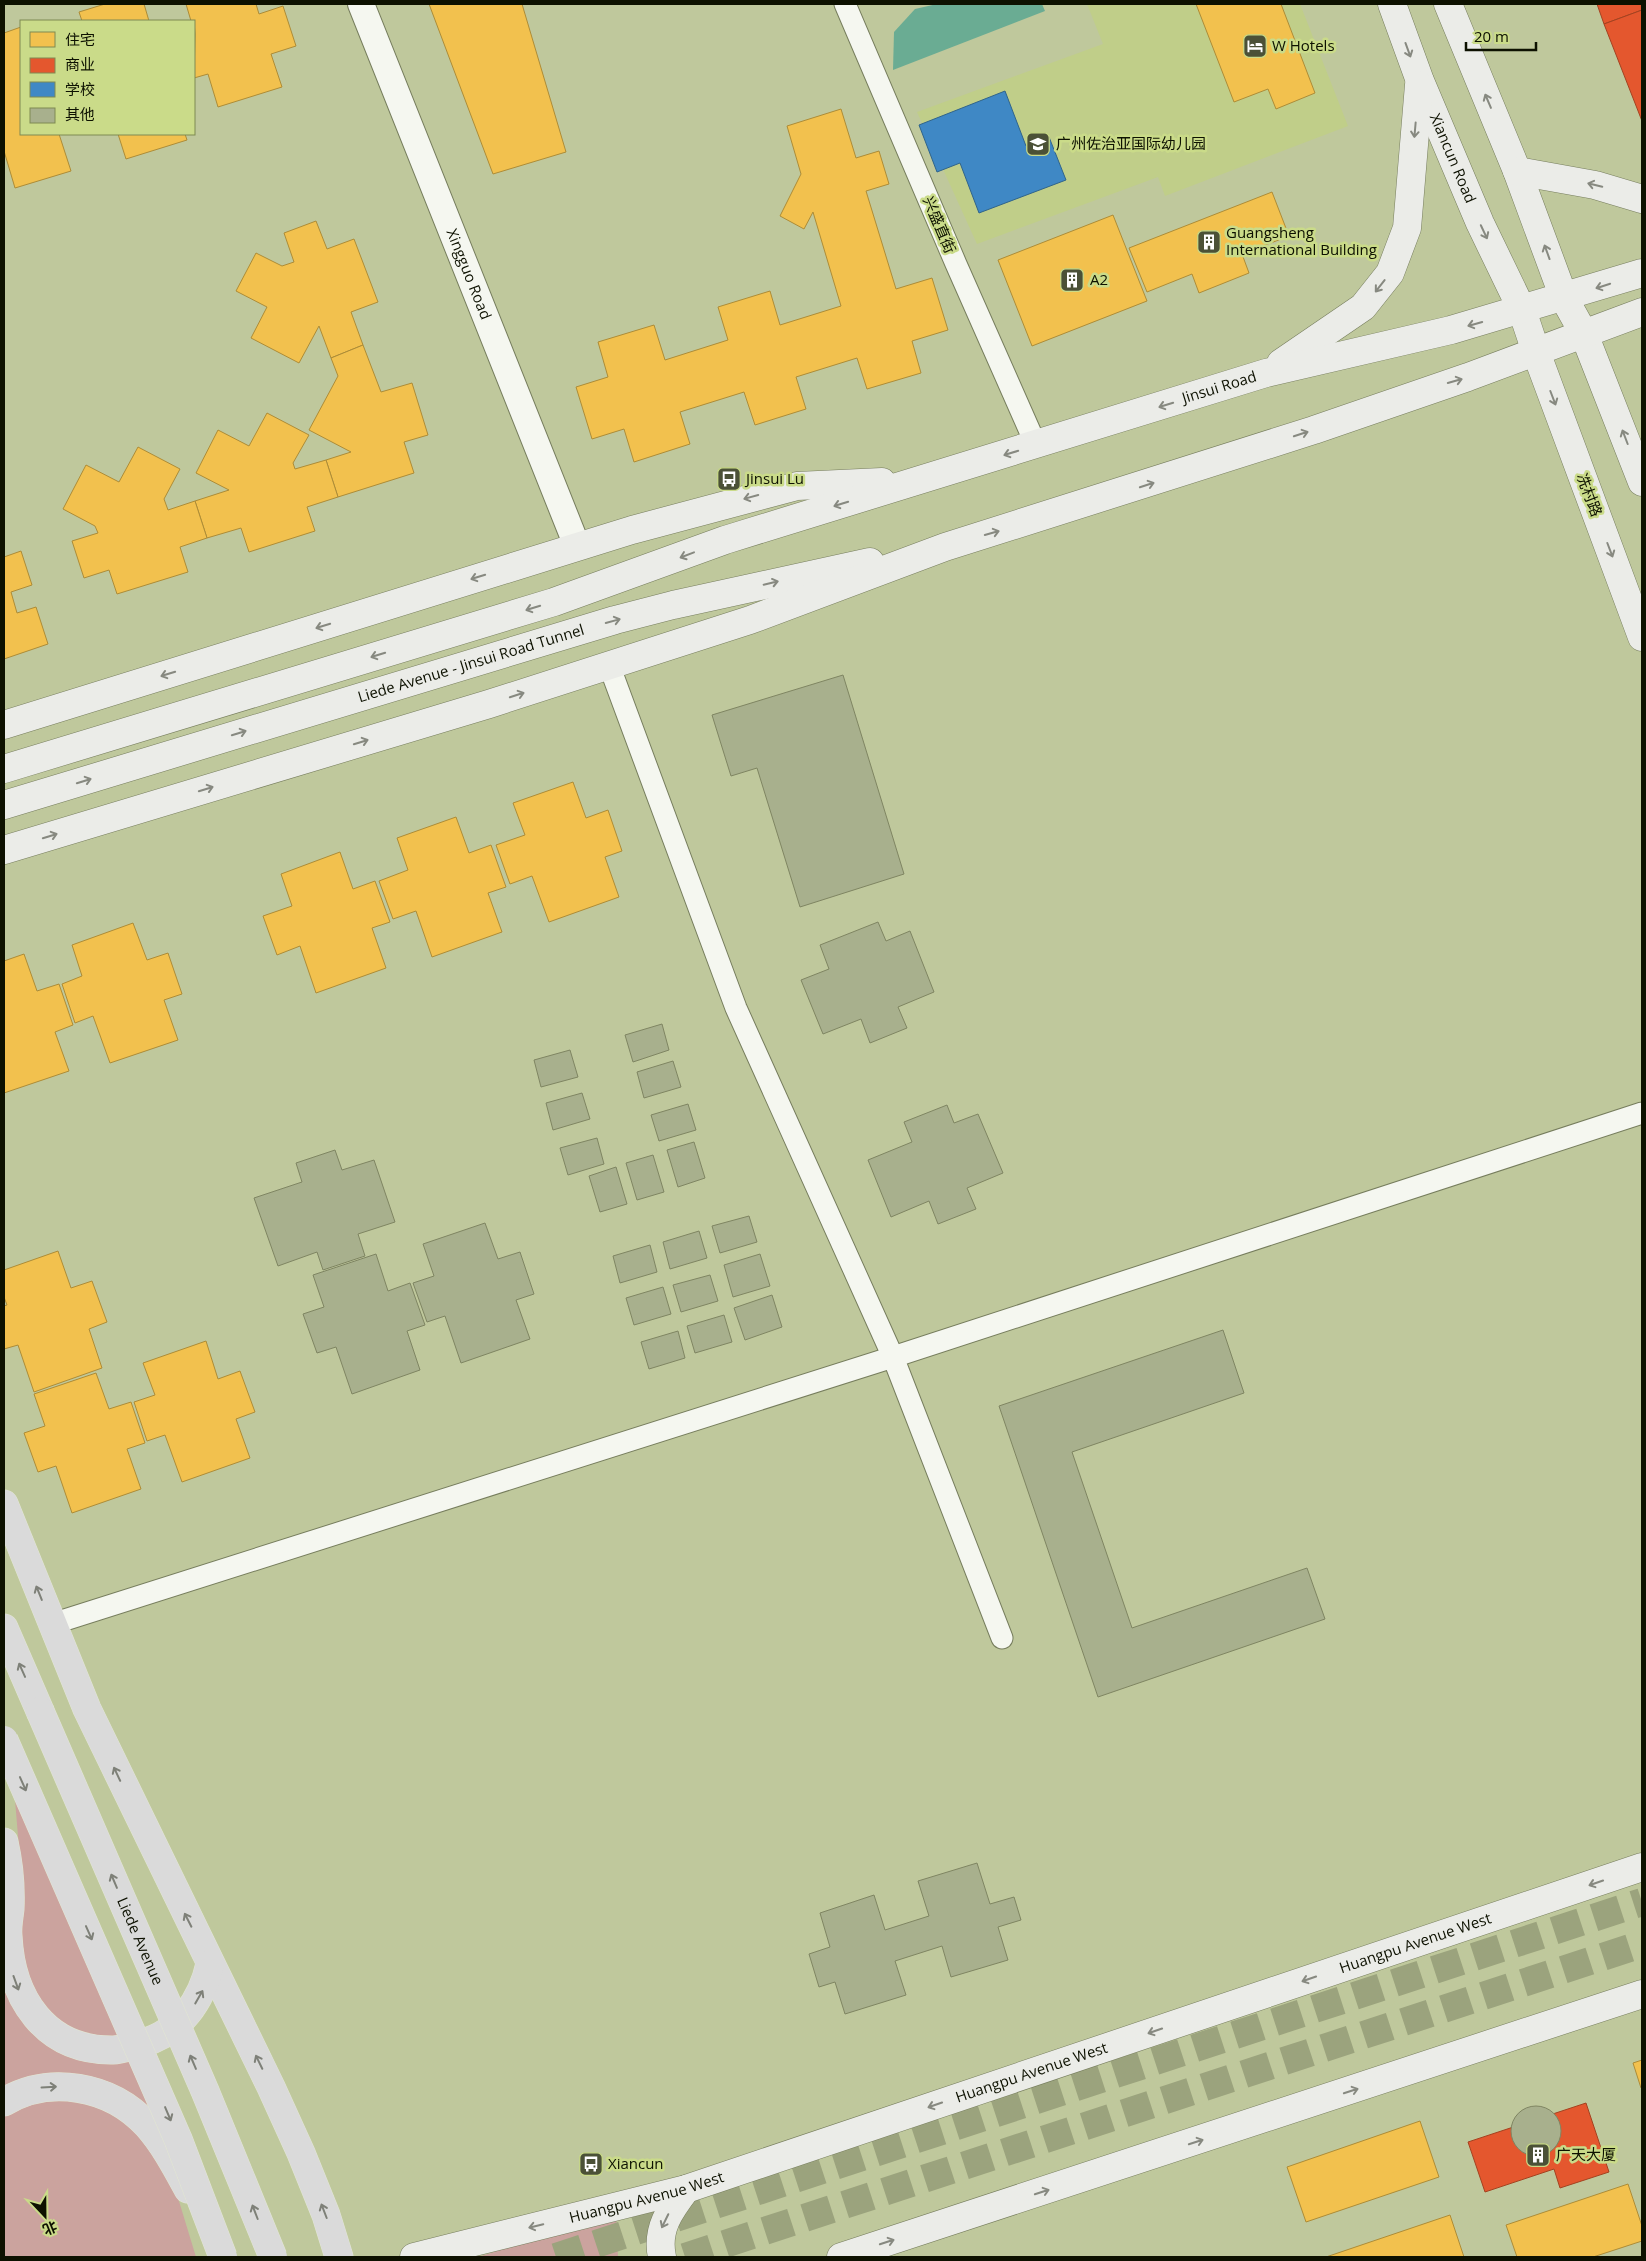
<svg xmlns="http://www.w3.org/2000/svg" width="1646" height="2261" font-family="'Open Sans','Noto Sans SC',sans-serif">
  <rect width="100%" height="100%" fill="#bfc89c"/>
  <!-- built -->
  <path fill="#c0ce89" d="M 1087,4 L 1300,4 L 1348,126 L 1165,196 L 1158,177 L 977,244 L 917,112 L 1103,44 Z"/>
  <!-- green -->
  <g fill="#cba39e">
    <path d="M 14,1788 L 150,2106 L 196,2257 L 4,2257 L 4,1971 L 22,1884 Z"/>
    <path d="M 616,2214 L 618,2257 L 478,2257 Z"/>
  </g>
  <!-- water -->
  <path fill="#6aac93" d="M 937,4 L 1042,4 L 1045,11 L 893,70 L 894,32 L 915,9 Z"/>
  <!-- homes -->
  <g fill="#f2c14e" stroke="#ad8c37">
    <path d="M 105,4 L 144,4 L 149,21 L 82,21 L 79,12 Z"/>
    <path d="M 186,4 L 256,4 L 259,14 L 283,6 L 296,46 L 271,54 L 282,87 L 218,107 L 208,74 L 194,78 L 195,34 L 194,21 L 191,21 Z"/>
    <path d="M 429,4 L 522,4 L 566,152 L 493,174 Z"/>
    <path d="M 1196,4 L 1281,4 L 1315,93 L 1276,109 L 1268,89 L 1234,102 Z"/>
    <path d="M 21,27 L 21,134 L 59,134 L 71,171 L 15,188 L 4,151 L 4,33 Z"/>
    <path d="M 841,109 L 856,158 L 879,151 L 889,184 L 866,191 L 896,289 L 932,278 L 948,330 L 912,341 L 921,373 L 867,389 L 857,358 L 796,377 L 806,409 L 755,425 L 744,392 L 680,412 L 690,444 L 634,462 L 624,429 L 592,439 L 576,387 L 608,377 L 598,342 L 654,325 L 665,360 L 728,340 L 718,307 L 770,291 L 780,325 L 841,306 L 813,212 L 804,229 L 780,216 L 801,174 L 787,126 Z"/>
    <path d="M 118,134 L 185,134 L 187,140 L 126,159 Z"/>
    <path d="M 1272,192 L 1289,236 L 1242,254 L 1249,273 L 1199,293 L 1192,274 L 1147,292 L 1129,248 Z"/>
    <path d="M 1113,215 L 1147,301 L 1032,346 L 998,260 Z"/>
    <path d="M 316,221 L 327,249 L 354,239 L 378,302 L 351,312 L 363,345 L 331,358 L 319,326 L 299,363 L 251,338 L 267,307 L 236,291 L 256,253 L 282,266 L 294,262 L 284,233 Z"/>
    <path d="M 363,345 L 381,392 L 412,383 L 428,435 L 404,442 L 414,473 L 338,497 L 326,460 L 351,452 L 309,430 L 338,376 L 331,358 Z"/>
    <path d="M 267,413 L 309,435 L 293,463 L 295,469 L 326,460 L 338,497 L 307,507 L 315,531 L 249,552 L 241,528 L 207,538 L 195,501 L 229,490 L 196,473 L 218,430 L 249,446 Z"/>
    <path d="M 138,447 L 180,469 L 164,499 L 168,510 L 195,501 L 207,538 L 180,547 L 188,572 L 117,594 L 109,570 L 84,578 L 72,541 L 98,533 L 95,526 L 63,509 L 86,465 L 119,482 Z"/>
    <path d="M 21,551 L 32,585 L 11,592 L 17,613 L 36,607 L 48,644 L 4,659 L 4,557 Z"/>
    <path d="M 573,782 L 586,818 L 608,810 L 622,851 L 605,857 L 619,897 L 549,922 L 532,876 L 510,884 L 496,845 L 525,835 L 513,803 Z"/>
    <path d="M 456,817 L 469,853 L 491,845 L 506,887 L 488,893 L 502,932 L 432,957 L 416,911 L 393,919 L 379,881 L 408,870 L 397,838 Z"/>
    <path d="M 340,852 L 353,889 L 375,881 L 390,922 L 372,928 L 386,968 L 316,993 L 300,946 L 277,955 L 263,916 L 292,906 L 281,874 Z"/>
    <path d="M 133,923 L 147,960 L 168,953 L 182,994 L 164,1000 L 178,1040 L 110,1063 L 93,1016 L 75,1023 L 62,984 L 82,976 L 72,945 Z"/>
    <path d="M 24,954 L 37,991 L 59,984 L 73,1025 L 55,1032 L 69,1071 L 4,1093 L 4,961 Z"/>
    <path d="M 58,1251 L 71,1288 L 92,1281 L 107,1322 L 89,1329 L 102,1368 L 34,1392 L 18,1345 L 4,1349 L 4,1306 L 7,1305 L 4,1297 L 4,1270 Z"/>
    <path d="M 206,1341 L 218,1379 L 240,1371 L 255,1412 L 236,1419 L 250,1458 L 182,1482 L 165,1435 L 147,1441 L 134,1402 L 155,1395 L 143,1363 Z"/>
    <path d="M 96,1373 L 109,1409 L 131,1402 L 145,1443 L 127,1449 L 141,1489 L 72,1513 L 56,1466 L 38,1472 L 24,1433 L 45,1426 L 34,1394 Z"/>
    <path d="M 1642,2060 L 1642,2087 L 1641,2088 L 1633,2063 Z"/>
    <path d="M 1420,2121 L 1439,2177 L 1306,2222 L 1287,2167 Z"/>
    <path d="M 1628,2184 L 1642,2226 L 1642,2241 L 1593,2257 L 1517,2257 L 1506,2225 Z"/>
    <path d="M 1450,2215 L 1464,2257 L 1326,2257 Z"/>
  </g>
  <!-- shops -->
  <g fill="#e4572e" stroke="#a44220">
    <path d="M 1597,4 L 1642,4 L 1642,10 L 1604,24 Z"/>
    <path d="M 1642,10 L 1642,121 L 1604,24 Z"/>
    <path d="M 1586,2103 L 1609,2172 L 1560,2188 L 1554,2169 L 1485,2192 L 1468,2142 Z"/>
  </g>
  <!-- schools -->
  <path fill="#3f88c5" stroke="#30648a" d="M 1005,91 L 1026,146 L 1049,137 L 1066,180 L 979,213 L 960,163 L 937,172 L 919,125 Z"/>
  <!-- building -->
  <g fill="#a8b08d" stroke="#7f8562">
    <path d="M 843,675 L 904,874 L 800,907 L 757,768 L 731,776 L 712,715 Z"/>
    <path d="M 878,922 L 886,941 L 910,931 L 934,992 L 898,1007 L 907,1028 L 870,1043 L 861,1019 L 823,1034 L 801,980 L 829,969 L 820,945 Z"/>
    <path d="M 662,1024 L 669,1050 L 633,1062 L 625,1035 Z"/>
    <path d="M 570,1050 L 578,1077 L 541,1087 L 534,1060 Z"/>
    <path d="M 673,1061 L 681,1087 L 644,1098 L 637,1072 Z"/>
    <path d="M 582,1093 L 590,1119 L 553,1130 L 546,1103 Z"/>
    <path d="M 688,1104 L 696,1130 L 659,1141 L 651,1115 Z"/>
    <path d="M 947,1105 L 954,1123 L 978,1114 L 1003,1173 L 967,1188 L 976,1209 L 938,1224 L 929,1201 L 891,1217 L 868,1160 L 912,1142 L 904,1122 Z"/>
    <path d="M 597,1138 L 604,1164 L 568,1175 L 560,1148 Z"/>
    <path d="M 694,1142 L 705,1178 L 678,1187 L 667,1150 Z"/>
    <path d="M 335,1150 L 342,1170 L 374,1160 L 395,1222 L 358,1234 L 365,1256 L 323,1270 L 317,1252 L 278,1266 L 254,1198 L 302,1182 L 296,1163 Z"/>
    <path d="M 653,1155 L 664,1192 L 637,1200 L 626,1163 Z"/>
    <path d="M 616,1167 L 627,1204 L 600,1212 L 589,1176 Z"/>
    <path d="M 749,1216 L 757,1242 L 720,1253 L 712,1226 Z"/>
    <path d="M 485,1223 L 498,1259 L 520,1252 L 534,1294 L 516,1300 L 530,1339 L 461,1363 L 445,1316 L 427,1322 L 413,1283 L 434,1276 L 423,1244 Z"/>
    <path d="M 699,1231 L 707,1258 L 670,1269 L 663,1242 Z"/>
    <path d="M 650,1245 L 657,1272 L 620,1283 L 613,1256 Z"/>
    <path d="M 376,1254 L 388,1291 L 410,1283 L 425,1325 L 407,1331 L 420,1370 L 352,1394 L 336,1347 L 317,1353 L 303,1314 L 324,1307 L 313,1275 Z"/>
    <path d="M 760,1254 L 770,1286 L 733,1297 L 724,1265 Z"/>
    <path d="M 710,1275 L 718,1301 L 681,1312 L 673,1285 Z"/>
    <path d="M 663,1287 L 671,1314 L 634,1325 L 626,1298 Z"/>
    <path d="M 772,1295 L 782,1327 L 745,1340 L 734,1308 Z"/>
    <path d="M 724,1315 L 732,1342 L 695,1353 L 687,1326 Z"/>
    <path d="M 1223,1330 L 1244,1393 L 1072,1452 L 1132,1628 L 1307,1568 L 1325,1619 L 1098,1697 L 999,1406 Z"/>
    <path d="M 678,1331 L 685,1358 L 649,1369 L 641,1342 Z"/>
    <path d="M 977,1863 L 990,1904 L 1014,1897 L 1021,1920 L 998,1927 L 1008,1960 L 951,1977 L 942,1946 L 895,1961 L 906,1995 L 845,2014 L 835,1982 L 819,1987 L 809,1954 L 830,1947 L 820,1913 L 874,1895 L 885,1930 L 929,1916 L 918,1881 Z"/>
    <circle cx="1536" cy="2131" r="25"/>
  </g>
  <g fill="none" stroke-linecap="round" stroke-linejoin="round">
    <!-- primary-tunnel -->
    <g stroke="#9ba37d" stroke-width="28" stroke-dasharray="28 14" stroke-linecap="butt">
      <path d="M 556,2257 L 1642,1902"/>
      <path d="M 685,2257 L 1642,1944"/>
    </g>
    <!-- minor casing -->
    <g stroke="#767d5d" stroke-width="23">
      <g id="minor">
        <path d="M 845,4 L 956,264 L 1036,445"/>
        <path d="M 609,665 L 736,1008 L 893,1357 L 1002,1638"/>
        <path d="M 52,1624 L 893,1357 L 1642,1113"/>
      </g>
    </g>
    <!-- tertiary casing -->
    <g stroke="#767d5d" stroke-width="28">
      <g id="tertiary">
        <path id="s1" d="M 361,4 L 577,546"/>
      </g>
    </g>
    <!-- secondary casing -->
    <g stroke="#767d5d" stroke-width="29">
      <g id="secondary">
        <path id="s2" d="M 1392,4 L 1420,81 L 1480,223 L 1522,310 L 1536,352 L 1642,637"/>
        <path d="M 1448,4 L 1517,171 L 1564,298 L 1584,334 L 1642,482"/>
        <path d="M 1517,171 L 1595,185 L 1642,199"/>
        <path d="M 1281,363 L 1363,307 L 1390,273 L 1407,228 L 1419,85"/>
        <path d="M 4,725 L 632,530 L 797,486 L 882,482"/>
        <path id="s3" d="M 4,769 L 554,602 L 725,540 L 1266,373 L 1451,330 L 1642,273"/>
        <path id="s4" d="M 4,805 L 615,620 L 673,605 L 870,562"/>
        <path d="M 4,850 L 489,704 L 750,620 L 945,547 L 1314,430 L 1468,377 L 1642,312"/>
        <path id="s5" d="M 414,2257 L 686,2189 L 1642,1867"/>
        <path d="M 662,2257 C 656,2229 670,2210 686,2189"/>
        <path d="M 841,2257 L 1642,1994"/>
      </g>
    </g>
    <!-- trunk casing -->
    <g stroke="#e2e6d2" stroke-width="29">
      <g id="trunk">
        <path d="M 4,1504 L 87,1709 L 271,2087 L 301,2153 L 326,2215 L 339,2257"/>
        <path d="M 4,1628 L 40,1711"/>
        <path d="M 4,1842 C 9,1864 11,1887 10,1909 C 9,1918 7,1927 8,1936 C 11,1998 45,2051 113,2050 C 122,2050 133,2045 142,2043 C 180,2033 202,2000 210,1964"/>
        <path d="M 4,2102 C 49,2075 110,2085 147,2125 C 164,2144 176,2167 188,2189"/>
      </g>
    </g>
    <!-- minor -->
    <use href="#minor" stroke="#f5f7f0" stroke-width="21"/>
    <!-- tertiary -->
    <use href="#tertiary" stroke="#f5f7f0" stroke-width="26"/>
    <!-- secondary -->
    <use href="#secondary" stroke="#ebece8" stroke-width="28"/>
    <!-- trunk -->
    <use href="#trunk" stroke="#dadada" stroke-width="28"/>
    <!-- trunk-bridge casing -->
    <g stroke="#e2e6d2" stroke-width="29" stroke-linecap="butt">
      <g id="trunk-bridge">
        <path id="s6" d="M 40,1711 L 205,2091 L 273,2257"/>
        <path d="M 4,1740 L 178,2139 L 223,2257"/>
      </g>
    </g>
    <!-- trunk-bridge -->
    <use href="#trunk-bridge" stroke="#dadada" stroke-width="28"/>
  </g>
  <!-- one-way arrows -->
  <defs><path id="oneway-shaft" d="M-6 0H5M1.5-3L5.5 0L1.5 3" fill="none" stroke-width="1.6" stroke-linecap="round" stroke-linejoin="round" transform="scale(1.25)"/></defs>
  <g stroke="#878980">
    <use href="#oneway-shaft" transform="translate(1408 50) rotate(70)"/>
    <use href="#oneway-shaft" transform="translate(1488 101) rotate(-113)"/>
    <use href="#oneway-shaft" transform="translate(1415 130) rotate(95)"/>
    <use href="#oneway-shaft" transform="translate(1595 185) rotate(-166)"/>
    <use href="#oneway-shaft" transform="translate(1484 232) rotate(65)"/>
    <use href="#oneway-shaft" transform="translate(1547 252) rotate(-110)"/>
    <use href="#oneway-shaft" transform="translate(1380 286) rotate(128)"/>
    <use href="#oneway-shaft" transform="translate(1603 286) rotate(162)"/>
    <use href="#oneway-shaft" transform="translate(1475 324) rotate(164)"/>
    <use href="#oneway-shaft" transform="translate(1455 381) rotate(-16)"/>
    <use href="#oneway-shaft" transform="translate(1553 398) rotate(69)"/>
    <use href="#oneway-shaft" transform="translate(1166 405) rotate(163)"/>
    <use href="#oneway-shaft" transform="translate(1301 434) rotate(-18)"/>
    <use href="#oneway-shaft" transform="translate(1625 437) rotate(-111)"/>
    <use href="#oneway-shaft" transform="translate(1011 453) rotate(163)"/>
    <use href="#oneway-shaft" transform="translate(1147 485) rotate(-18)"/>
    <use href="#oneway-shaft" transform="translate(751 497) rotate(165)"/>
    <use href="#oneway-shaft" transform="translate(841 504) rotate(163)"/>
    <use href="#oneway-shaft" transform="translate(992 533) rotate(-16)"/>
    <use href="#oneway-shaft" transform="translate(1610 550) rotate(69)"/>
    <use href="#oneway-shaft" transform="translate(687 555) rotate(159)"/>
    <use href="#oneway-shaft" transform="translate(478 577) rotate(163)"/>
    <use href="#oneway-shaft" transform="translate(771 583) rotate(-13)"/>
    <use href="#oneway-shaft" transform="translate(533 608) rotate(163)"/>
    <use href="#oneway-shaft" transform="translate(613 621) rotate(-15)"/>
    <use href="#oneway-shaft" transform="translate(323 626) rotate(163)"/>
    <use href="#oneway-shaft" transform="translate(378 655) rotate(163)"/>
    <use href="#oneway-shaft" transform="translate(168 674) rotate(163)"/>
    <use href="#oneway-shaft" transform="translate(517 695) rotate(-18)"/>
    <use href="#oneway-shaft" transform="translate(239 733) rotate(-17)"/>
    <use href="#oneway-shaft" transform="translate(361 742) rotate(-17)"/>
    <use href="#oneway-shaft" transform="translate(84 781) rotate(-17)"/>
    <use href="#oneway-shaft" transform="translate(206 789) rotate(-17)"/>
    <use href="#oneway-shaft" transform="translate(50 836) rotate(-17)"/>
    <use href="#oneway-shaft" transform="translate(1596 1883) rotate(161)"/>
    <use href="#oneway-shaft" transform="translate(1309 1979) rotate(161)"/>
    <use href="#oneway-shaft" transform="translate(1155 2031) rotate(161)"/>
    <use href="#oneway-shaft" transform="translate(1351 2091) rotate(-18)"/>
    <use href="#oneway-shaft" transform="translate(935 2105) rotate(161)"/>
    <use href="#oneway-shaft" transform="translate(1196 2142) rotate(-18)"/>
    <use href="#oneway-shaft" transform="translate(1042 2192) rotate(-18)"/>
    <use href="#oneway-shaft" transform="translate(665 2221) rotate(116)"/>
    <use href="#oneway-shaft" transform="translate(536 2226) rotate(166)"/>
    <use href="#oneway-shaft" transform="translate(887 2242) rotate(-18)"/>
  </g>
  <g stroke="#7e8078">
    <use href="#oneway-shaft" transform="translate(39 1593) rotate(-112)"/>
    <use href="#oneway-shaft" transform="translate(22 1670) rotate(-114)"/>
    <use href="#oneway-shaft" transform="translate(117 1774) rotate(-115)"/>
    <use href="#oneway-shaft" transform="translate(23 1784) rotate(66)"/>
    <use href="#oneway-shaft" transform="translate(114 1881) rotate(-113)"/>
    <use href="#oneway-shaft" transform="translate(188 1920) rotate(-117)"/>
    <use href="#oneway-shaft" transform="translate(89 1933) rotate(66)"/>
    <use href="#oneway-shaft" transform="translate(16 1983) rotate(70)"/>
    <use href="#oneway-shaft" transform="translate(199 1997) rotate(-60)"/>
    <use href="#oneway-shaft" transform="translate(193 2062) rotate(-113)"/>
    <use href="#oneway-shaft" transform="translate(259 2062) rotate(-116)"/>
    <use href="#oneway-shaft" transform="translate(49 2087) rotate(-3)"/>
    <use href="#oneway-shaft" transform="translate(168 2114) rotate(67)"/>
    <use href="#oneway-shaft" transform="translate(324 2211) rotate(-111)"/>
    <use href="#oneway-shaft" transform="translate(255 2212) rotate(-111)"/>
  </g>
  <!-- icons -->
  <defs>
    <g id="hotel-square" transform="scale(1.25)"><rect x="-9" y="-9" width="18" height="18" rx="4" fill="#4b5137" stroke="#cadb89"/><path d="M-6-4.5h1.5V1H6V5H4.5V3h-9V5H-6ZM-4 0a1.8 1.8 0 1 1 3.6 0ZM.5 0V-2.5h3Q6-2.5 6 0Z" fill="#fff"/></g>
    <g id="school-square" transform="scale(1.25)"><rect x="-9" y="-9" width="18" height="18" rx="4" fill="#4b5137" stroke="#cadb89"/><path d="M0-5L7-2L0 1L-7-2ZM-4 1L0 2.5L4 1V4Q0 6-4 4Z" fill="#fff"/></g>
    <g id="building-square" transform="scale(1.25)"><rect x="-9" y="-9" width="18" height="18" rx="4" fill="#4b5137" stroke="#cadb89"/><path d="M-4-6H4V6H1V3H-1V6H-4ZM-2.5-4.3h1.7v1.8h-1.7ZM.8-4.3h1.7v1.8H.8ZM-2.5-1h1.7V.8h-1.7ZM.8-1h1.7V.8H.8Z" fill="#fff"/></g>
    <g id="bus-square" transform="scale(1.25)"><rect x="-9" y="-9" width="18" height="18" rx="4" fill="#4b5137" stroke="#cadb89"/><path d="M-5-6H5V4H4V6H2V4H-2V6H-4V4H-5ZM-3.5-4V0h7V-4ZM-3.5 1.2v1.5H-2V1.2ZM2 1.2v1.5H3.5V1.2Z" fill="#fff"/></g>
  </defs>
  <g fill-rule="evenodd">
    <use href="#hotel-square" x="1255" y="46"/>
    <use href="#school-square" x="1038" y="144"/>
    <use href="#building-square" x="1209" y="242"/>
    <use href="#building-square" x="1072" y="280"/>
    <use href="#bus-square" x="729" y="479"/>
    <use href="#building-square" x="1538" y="2155"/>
    <use href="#bus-square" x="591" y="2164"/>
  </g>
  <g text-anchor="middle" stroke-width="5" stroke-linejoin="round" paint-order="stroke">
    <!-- poi labels -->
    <g font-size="15" fill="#0d1100" stroke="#cadb89" text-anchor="start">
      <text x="1272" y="51">W Hotels</text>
      <text x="1056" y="149">广州佐治亚国际幼儿园</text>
      <text x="1226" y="238">Guangsheng<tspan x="1226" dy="17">International Building</tspan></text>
      <text x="1090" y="285">A2</text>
      <text x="746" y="484">Jinsui Lu</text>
      <text x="1556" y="2160">广天大厦</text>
      <text x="608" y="2169">Xiancun</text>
    </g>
    <!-- street labels -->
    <g font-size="15" fill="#0d1100" stroke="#cadb89">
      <text dy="5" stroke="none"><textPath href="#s2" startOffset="166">Xiancun Road</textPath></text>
      <text transform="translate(939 225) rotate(67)" y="5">兴盛直街</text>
      <text dy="5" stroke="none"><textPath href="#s1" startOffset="291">Xingguo Road</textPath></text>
      <text dy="5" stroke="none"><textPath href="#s3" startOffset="1274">Jinsui Road</textPath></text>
      <text transform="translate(1589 495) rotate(69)" y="5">冼村路</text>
      <text dy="5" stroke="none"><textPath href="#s4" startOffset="488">Liede Avenue - Jinsui Road Tunnel</textPath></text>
      <text dy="5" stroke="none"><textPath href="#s6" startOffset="251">Liede Avenue</textPath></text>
      <text dy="5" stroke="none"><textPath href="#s5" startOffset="1050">Huangpu Avenue West</textPath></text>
      <text dy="5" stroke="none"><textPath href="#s5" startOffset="645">Huangpu Avenue West</textPath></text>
      <text dy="5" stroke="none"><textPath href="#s5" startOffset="240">Huangpu Avenue West</textPath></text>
    </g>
  </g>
  <!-- border -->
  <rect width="1646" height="2261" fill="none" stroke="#0d1100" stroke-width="10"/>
  <!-- legend -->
  <rect x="20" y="20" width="175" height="115" fill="#cadb89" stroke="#7e8a52"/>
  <rect x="30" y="32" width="25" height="15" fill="#f2c14e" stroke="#7e8a52"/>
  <text x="65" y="45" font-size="15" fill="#0d1100">住宅</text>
  <rect x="30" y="58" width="25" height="15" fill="#e4572e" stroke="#7e8a52"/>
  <text x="65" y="70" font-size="15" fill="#0d1100">商业</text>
  <rect x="30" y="82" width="25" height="15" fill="#3f88c5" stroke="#7e8a52"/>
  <text x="65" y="95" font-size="15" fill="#0d1100">学校</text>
  <rect x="30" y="108" width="25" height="15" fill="#a8b08d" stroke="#7e8a52"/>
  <text x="65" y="120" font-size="15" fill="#0d1100">其他</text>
  <!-- north arrow -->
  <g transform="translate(45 2216) rotate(158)" stroke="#cadb89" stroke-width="4" paint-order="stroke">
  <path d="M0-4L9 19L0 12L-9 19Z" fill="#0d1100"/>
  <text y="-8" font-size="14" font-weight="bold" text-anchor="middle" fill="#0d1100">北</text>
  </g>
  <!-- scale -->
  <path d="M1466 42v8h70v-8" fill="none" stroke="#0d1100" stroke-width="2.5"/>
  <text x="1474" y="42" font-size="15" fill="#0d1100" stroke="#cadb89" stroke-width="4" paint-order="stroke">20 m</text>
</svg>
